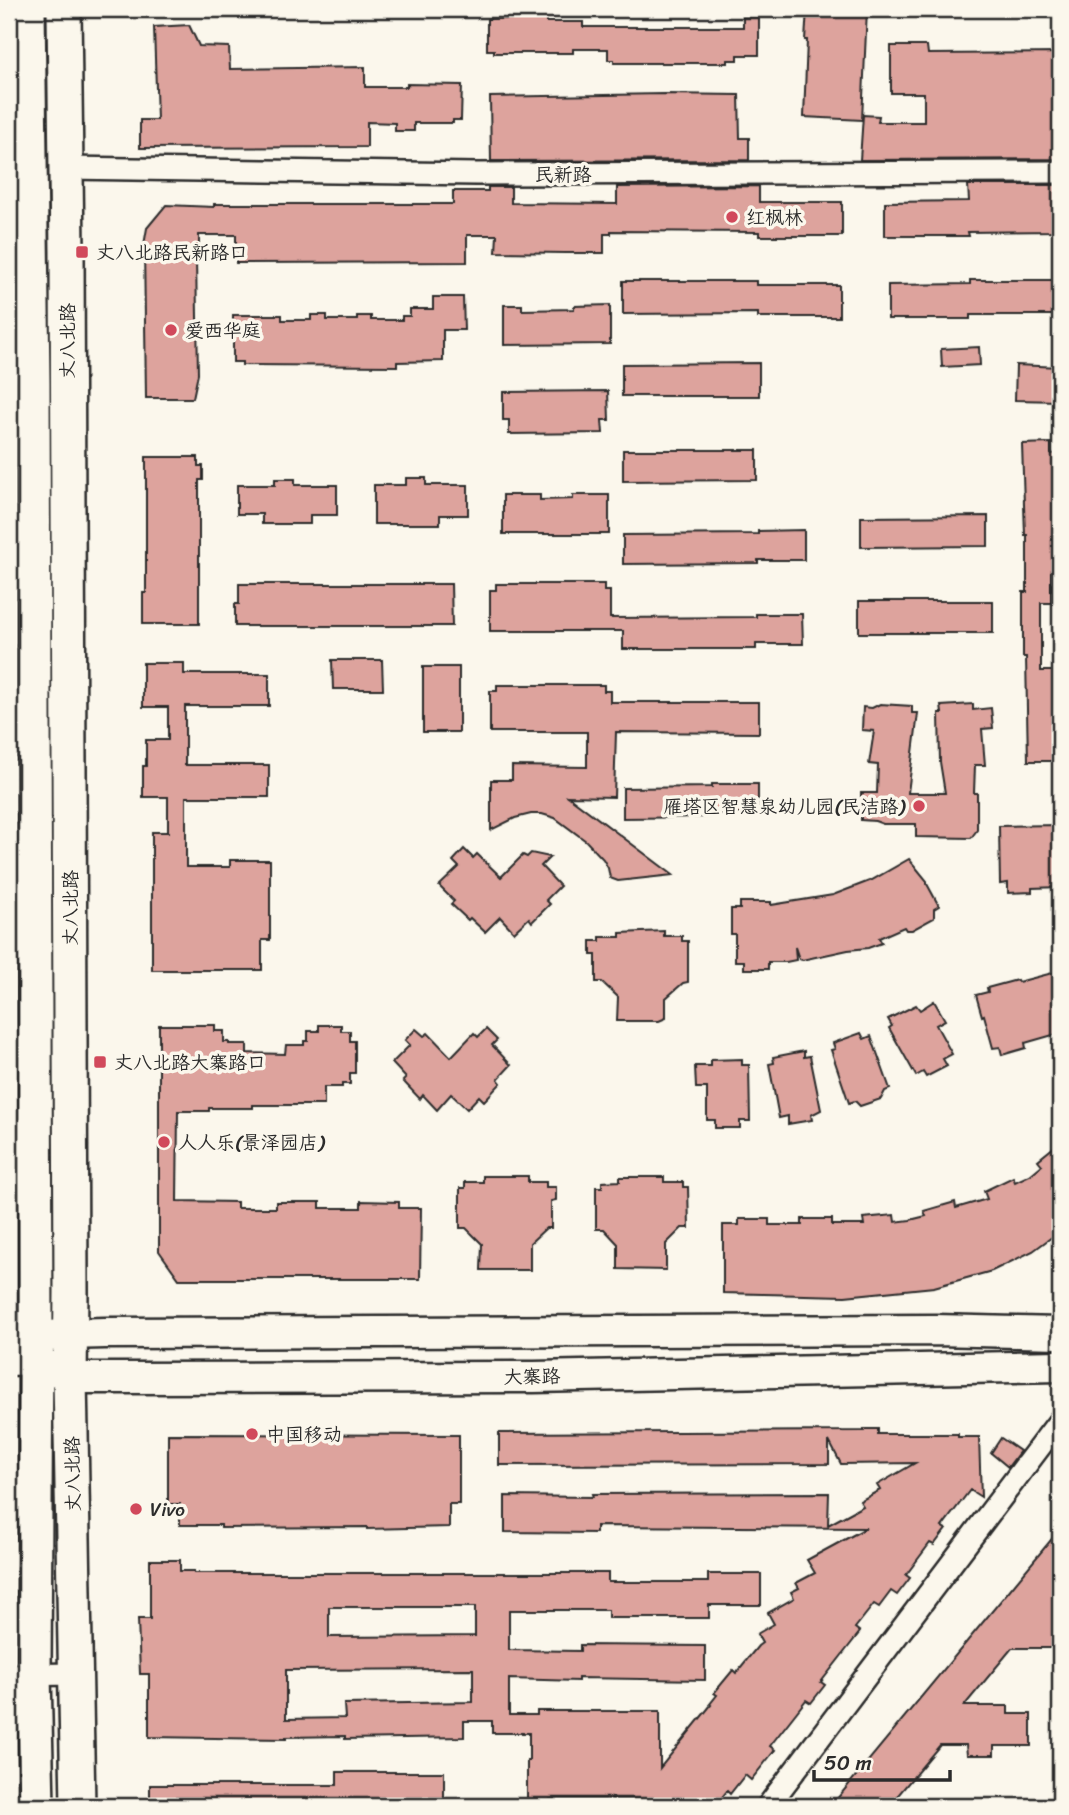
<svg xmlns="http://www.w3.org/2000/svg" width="1069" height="1815" font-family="Sriracha,'LXGW WenKai TC',sans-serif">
  <rect width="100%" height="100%" fill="#fbf7ec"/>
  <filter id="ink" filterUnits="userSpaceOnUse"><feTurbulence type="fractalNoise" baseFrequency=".0143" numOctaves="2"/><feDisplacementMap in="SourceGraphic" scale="14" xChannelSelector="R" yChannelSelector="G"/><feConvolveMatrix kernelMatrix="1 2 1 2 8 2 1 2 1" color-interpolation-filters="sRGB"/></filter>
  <g filter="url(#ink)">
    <!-- building -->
    <g fill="#dda39d" stroke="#2b2b2b" stroke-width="2" fill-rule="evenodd">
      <path d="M 807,9 L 867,9 L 862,120 L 804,117 L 807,40 L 805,40 Z"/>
      <path d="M 743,17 L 759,17 L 759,55 L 738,55 L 738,60 L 728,60 L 728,63 L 614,63 L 614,60 L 608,60 L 608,49 L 573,49 L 573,53 L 494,53 L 494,50 L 487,50 L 487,19 L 546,18 L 546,22 L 583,22 L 583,27 L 743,27 Z"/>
      <path d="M 189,25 L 199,46 L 229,47 L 230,69 L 365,67 L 365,87 L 407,87 L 407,84 L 462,85 L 461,120 L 453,120 L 453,123 L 414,123 L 414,131 L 395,131 L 395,123 L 367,122 L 367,147 L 140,148 L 140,120 L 157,120 L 154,27 Z"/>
      <path d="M 891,46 L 927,46 L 928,54 L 1060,53 L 1060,92 L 1058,92 L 1060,159 L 860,160 L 863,115 L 879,116 L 878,122 L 924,122 L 924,93 L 891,93 Z"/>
      <path d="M 664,94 L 739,95 L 740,138 L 749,138 L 749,160 L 491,161 L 490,97 Z"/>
      <path d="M 968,185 L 1060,185 L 1060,231 L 968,232 L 969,236 L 885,236 L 885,202 L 969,201 Z"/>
      <path d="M 759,186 L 759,202 L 842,202 L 842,236 L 759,236 L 759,232 L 611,231 L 611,234 L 604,234 L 604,253 L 564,253 L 496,252 L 497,235 L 467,235 L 467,262 L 236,263 L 236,235 L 199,235 L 199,259 L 196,259 L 198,374 L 193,398 L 146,398 L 144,245 L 147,228 L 166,205 L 214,207 L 214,204 L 453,204 L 453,191 L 488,191 L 488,187 L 511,187 L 511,203 L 617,204 L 617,187 Z"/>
      <path d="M 970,280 L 1060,280 L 1060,315 L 970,315 L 970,319 L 888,319 L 888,285 L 970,284 Z"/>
      <path d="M 623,281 L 756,281 L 756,285 L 839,285 L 839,317 L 758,317 L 758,313 L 623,314 Z"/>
      <path d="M 433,297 L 463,297 L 464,330 L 443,330 L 443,361 L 397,362 L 397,366 L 242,365 L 242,362 L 233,362 L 233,315 L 282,315 L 282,320 L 311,320 L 311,315 L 327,315 L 327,320 L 357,320 L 357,316 L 371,316 L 371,320 L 402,320 L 402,316 L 410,316 L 410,309 L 433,309 Z"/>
      <path d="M 504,305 L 522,305 L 522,310 L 574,309 L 574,306 L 610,305 L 610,344 L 504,345 Z"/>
      <path d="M 979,347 L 980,365 L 942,367 L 941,349 Z"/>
      <path d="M 759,363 L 759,396 L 622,396 L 622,364 Z"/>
      <path d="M 1016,365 L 1060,367 L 1060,401 L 1015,400 Z"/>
      <path d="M 608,391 L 609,420 L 602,420 L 603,433 L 509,434 L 509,420 L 503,420 L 503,392 Z"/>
      <path d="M 1051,443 L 1051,454 L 1060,453 L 1060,558 L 1057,558 L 1057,572 L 1051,572 L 1051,603 L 1041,603 L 1041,671 L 1056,671 L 1056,675 L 1060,674 L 1060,761 L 1028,761 L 1026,657 L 1023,657 L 1023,592 L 1027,592 L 1027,535 L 1025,535 L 1022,444 Z"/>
      <path d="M 623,450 L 757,450 L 757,480 L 623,481 Z"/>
      <path d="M 146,457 L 198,457 L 198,466 L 203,466 L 203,480 L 199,480 L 199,624 L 143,624 L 143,593 L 146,593 Z"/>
      <path d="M 406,478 L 426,478 L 426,485 L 468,485 L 468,515 L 440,515 L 440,524 L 374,524 L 374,485 L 406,485 Z"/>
      <path d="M 275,479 L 295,479 L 295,485 L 337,485 L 337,515 L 310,515 L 310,524 L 262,524 L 262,514 L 237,514 L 237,485 L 275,485 Z"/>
      <path d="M 503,495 L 540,495 L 540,500 L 573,499 L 573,495 L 609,495 L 609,534 L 503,534 Z"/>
      <path d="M 988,516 L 988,546 L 861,547 L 861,517 Z"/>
      <path d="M 804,530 L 804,560 L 758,560 L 758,563 L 623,564 L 623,535 L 758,534 L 758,531 Z"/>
      <path d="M 239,584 L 451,584 L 452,626 L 235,626 L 235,604 L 239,604 Z"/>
      <path d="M 496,584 L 604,584 L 604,591 L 610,591 L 610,618 L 756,617 L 756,614 L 802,614 L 803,644 L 756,644 L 756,649 L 623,649 L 623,631 L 490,631 L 490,590 L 496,590 Z"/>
      <rect x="859" y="601" width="134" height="32"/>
      <path d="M 332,660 L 382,660 L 383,689 L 333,689 Z"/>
      <path d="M 143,663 L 184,663 L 184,674 L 269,674 L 269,706 L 185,706 L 185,765 L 269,765 L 269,797 L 186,797 L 186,867 L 230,867 L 230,860 L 270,860 L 270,940 L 262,940 L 262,970 L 152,970 L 152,832 L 168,832 L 168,797 L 143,797 L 143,766 L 146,766 L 146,740 L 168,740 L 168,707 L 143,707 Z"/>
      <rect x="423" y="667" width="36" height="65"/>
      <path d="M 497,685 L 604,685 L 604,691 L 610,691 L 610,702 L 759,702 L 759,733 L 616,732 L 614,797 L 568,796 L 673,875 L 618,881 L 610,878 L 608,868 L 603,859 L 586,841 L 555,818 L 542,814 L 531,814 L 515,818 L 491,830 L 491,780 L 512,780 L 512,766 L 587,767 L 587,732 L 490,732 L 490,691 L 497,691 Z"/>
      <path d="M 880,704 L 912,706 L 912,713 L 918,713 L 908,793 L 945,793 L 940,762 L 939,713 L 942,713 L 941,706 L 973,704 L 973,710 L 991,708 L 993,728 L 982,729 L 985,765 L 975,765 L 974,793 L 977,793 L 977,830 L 971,838 L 916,837 L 916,824 L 883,824 L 875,821 L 861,820 L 861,793 L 877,793 L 878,765 L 869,764 L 874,731 L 862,730 L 863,707 L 872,708 Z"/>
      <path d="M 712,784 L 758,784 L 758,814 L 712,814 L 712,817 L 623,818 L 623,788 L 712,787 Z"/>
      <path d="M 1060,825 L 1060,887 L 1032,888 L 1032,892 L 1008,893 L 1008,883 L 1000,884 L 999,826 Z"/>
      <path d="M 464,849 L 473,858 L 477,854 L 501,877 L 523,855 L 527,857 L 531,853 L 550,857 L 541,866 L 560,886 L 546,900 L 550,904 L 532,922 L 529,918 L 514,932 L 500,917 L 485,932 L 470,918 L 468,920 L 451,904 L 454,901 L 439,886 L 459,867 L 453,861 Z"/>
      <path d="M 909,859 L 927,881 L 927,884 L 939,906 L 934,909 L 934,918 L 912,930 L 906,930 L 904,927 L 879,938 L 882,943 L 868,948 L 848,950 L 802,960 L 799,959 L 795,947 L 796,960 L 786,962 L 768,962 L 768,969 L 744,969 L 744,961 L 735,961 L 735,934 L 731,934 L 731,909 L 740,909 L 740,902 L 771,902 L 771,905 L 833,895 L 872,880 Z"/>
      <path d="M 664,931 L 664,936 L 682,936 L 682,941 L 688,941 L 688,982 L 683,983 L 666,998 L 666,1018 L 659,1021 L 617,1021 L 618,997 L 602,982 L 596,982 L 596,955 L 591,955 L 591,941 L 600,941 L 600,937 L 620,937 L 620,933 Z"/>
      <path d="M 1060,971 L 1060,1033 L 1025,1043 L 1026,1048 L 1002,1055 L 1000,1047 L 993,1048 L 984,1015 L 982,1016 L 976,995 L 988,992 L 987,988 L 1017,980 L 1018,982 Z"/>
      <path d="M 934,1001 L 945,1020 L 936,1025 L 952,1054 L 943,1059 L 947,1066 L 926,1077 L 923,1072 L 916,1076 L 889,1028 L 892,1026 L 888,1019 L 916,1005 L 920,1010 Z"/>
      <path d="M 159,1025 L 215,1025 L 215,1031 L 224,1031 L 224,1042 L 229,1042 L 229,1044 L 247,1044 L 247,1053 L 285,1054 L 286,1045 L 304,1045 L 304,1041 L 308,1041 L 308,1031 L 319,1031 L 319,1025 L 341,1025 L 341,1031 L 350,1031 L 350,1041 L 355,1041 L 355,1073 L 350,1073 L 350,1084 L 342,1084 L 342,1087 L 324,1087 L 324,1105 L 253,1105 L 253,1108 L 209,1108 L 209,1111 L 178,1111 L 177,1201 L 237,1202 L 237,1208 L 276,1208 L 276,1202 L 320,1202 L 320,1208 L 361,1208 L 361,1201 L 399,1202 L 399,1208 L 421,1208 L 420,1279 L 179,1279 L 159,1251 Z"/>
      <path d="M 416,1029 L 424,1036 L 428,1033 L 451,1057 L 474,1033 L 478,1037 L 486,1029 L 497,1040 L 492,1045 L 511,1065 L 498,1079 L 501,1083 L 484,1101 L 479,1096 L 467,1109 L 451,1094 L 437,1110 L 423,1095 L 420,1099 L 403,1081 L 406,1078 L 392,1063 L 410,1045 L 405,1040 Z"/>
      <path d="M 861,1033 L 864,1039 L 871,1036 L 890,1089 L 885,1091 L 881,1099 L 860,1106 L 855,1101 L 849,1103 L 831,1050 L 835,1049 L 833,1043 Z"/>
      <path d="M 804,1051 L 804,1057 L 810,1056 L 821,1110 L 811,1115 L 812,1120 L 788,1124 L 788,1116 L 779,1118 L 769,1064 L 774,1063 L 773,1057 Z"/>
      <path d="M 742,1059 L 742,1065 L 749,1065 L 750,1121 L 740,1121 L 740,1128 L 715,1128 L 715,1120 L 707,1120 L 707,1088 L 696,1088 L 695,1066 L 711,1066 L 711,1060 Z"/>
      <path d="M 1060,1142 L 1060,1231 L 1033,1251 L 992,1271 L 934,1287 L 845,1296 L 723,1293 L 723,1225 L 739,1225 L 739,1219 L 769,1219 L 769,1225 L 802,1225 L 802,1219 L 832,1219 L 832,1225 L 864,1225 L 863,1218 L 894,1215 L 895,1222 L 910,1220 L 926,1216 L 924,1211 L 955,1202 L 956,1208 L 987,1199 L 984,1191 L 1013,1177 L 1015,1182 L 1030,1175 L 1042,1165 L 1038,1160 Z"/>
      <path d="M 483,1176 L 528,1176 L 528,1182 L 546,1182 L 546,1187 L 556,1187 L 556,1200 L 551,1201 L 551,1228 L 546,1228 L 530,1243 L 530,1270 L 481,1270 L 482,1244 L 466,1228 L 460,1228 L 460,1188 L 465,1188 L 465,1182 L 483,1182 Z"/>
      <path d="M 620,1177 L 664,1177 L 664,1182 L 683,1182 L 683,1187 L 688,1187 L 689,1228 L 682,1228 L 666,1244 L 666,1270 L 618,1269 L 618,1244 L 604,1229 L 596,1229 L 596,1187 L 602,1187 L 602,1182 L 620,1181 Z"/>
      <path d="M 864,1429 L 878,1429 L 878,1434 L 958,1434 L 958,1437 L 979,1437 L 981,1497 L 970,1490 L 942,1527 L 946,1529 L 934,1545 L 930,1543 L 906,1575 L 910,1578 L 897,1595 L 891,1591 L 879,1607 L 874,1604 L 855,1628 L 860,1632 L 821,1682 L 825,1685 L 811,1703 L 806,1700 L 770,1746 L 775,1750 L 751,1780 L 745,1775 L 730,1794 L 727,1791 L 715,1806 L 665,1806 L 671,1799 L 550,1799 L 550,1806 L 527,1806 L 527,1761 L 529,1761 L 529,1733 L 492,1733 L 492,1721 L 464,1721 L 464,1737 L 345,1739 L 345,1736 L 286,1737 L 286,1739 L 149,1737 L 149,1674 L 140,1674 L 138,1619 L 150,1619 L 150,1560 L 180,1560 L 180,1571 L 194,1571 L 194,1573 L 608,1573 L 608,1582 L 708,1582 L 708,1574 L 761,1574 L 761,1605 L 709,1605 L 709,1618 L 608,1618 L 608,1610 L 509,1610 L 509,1650 L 580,1651 L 580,1645 L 705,1646 L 705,1680 L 578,1678 L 578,1681 L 509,1679 L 509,1715 L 537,1715 L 537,1711 L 660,1711 L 660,1768 L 711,1705 L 710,1704 L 717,1695 L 714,1693 L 733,1670 L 736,1673 L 758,1646 L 762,1643 L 757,1634 L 774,1624 L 768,1613 L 794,1598 L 791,1592 L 799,1588 L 796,1583 L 815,1573 L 807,1560 L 866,1528 L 596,1526 L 596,1533 L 505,1532 L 505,1496 L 593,1497 L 592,1494 L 829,1493 L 828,1525 L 863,1506 L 860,1501 L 880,1490 L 877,1485 L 915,1463 L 841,1464 L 829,1441 L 829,1464 L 499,1465 L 499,1433 L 864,1431 ZM 329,1607 L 475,1607 L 475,1636 L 329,1637 ZM 473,1669 L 473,1702 L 344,1704 L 345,1718 L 286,1719 L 286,1670 Z"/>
      <path d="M 168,1434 L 459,1435 L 459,1504 L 449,1504 L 449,1527 L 367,1529 L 367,1527 L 221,1528 L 221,1525 L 180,1525 L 180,1504 L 168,1504 Z"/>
      <path d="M 1001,1438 L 1020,1451 L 1008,1467 L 991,1453 Z"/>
      <path d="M 1060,1529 L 1060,1648 L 1012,1648 L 964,1706 L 1008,1706 L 1008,1714 L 1031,1714 L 1031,1746 L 994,1746 L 994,1755 L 967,1755 L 966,1745 L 940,1745 L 889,1806 L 831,1806 Z"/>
      <path d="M 337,1772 L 444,1772 L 444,1806 L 420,1806 L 420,1802 L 361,1802 L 361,1806 L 150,1806 L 150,1785 L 337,1785 Z"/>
    </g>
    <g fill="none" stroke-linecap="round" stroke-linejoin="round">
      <!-- minor casing -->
      <g stroke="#2b2b2b" stroke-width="26">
        <g id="minor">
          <path d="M 9,157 L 30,157"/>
          <path d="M 66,168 L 477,174 L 1060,172"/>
          <path d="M 9,1675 L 76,1674"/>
          <path d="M 768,1806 L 1060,1420"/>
        </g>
      </g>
      <!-- secondary casing -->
      <g stroke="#2b2b2b" stroke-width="35">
        <g id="secondary">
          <path d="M 9,1338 C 41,1338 73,1333 105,1333 L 936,1330 L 1060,1333"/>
          <path d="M 9,1360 L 36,1359 L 70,1378 L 108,1378 L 534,1377 L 1060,1366"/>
        </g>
      </g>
      <!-- primary casing -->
      <g stroke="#2b2b2b" stroke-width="38">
        <g id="primary">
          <path d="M 28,9 L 33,382 L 36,1338 L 34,1674 L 37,1806"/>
          <path d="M 64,9 L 67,252 L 71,1292 L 70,1378 L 78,1806"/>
        </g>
      </g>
      <!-- minor -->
      <use href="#minor" stroke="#fbf7ec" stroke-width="21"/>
      <!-- secondary -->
      <use href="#secondary" stroke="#fbf7ec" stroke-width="30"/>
      <!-- primary -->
      <use href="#primary" stroke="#fbf7ec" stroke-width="33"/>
    </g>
  </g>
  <!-- markers -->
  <g fill="#d1495b" stroke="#fbf7ec" stroke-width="2.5">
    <circle cx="732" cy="217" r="7"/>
    <rect x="75" y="245" width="14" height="14" rx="3.5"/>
    <circle cx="171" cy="330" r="7"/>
    <circle cx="919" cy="806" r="7"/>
    <rect x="93" y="1055" width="14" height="14" rx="3.5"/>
    <circle cx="164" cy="1142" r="7"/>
    <circle cx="252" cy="1434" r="7"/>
    <circle cx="136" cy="1509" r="7"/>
  </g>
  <g text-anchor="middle" stroke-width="7" stroke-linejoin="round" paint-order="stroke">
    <!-- street labels -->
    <g font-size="19" fill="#2b2b2b" stroke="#fbf7ec">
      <text x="563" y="181">民新路</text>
      <text transform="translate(67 341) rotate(-90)" y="7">丈八北路</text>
      <text transform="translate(70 908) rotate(-90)" y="7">丈八北路</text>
      <text transform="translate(532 1376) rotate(-1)" y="7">大寨路</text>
      <text transform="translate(72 1474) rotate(-91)" y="7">丈八北路</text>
    </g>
    <!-- poi labels -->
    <g font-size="19" fill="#2b2b2b" stroke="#fbf7ec" text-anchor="start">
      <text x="746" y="224">红枫林</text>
      <text x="96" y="259">丈八北路民新路口</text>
      <text x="185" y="337">爱西华庭</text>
      <text x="905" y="813" text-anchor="end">雁塔区智慧泉幼儿园(民洁路)</text>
      <text x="114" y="1069">丈八北路大寨路口</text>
      <text x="178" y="1149">人人乐(景泽园店)</text>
      <text x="266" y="1441">中国移动</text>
      <text x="150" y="1516">Vivo</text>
    </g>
  </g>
  <!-- margin -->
  <rect width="1069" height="1815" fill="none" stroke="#fbf7ec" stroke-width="35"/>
  <rect x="18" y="18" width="1034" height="1780" fill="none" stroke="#2b2b2b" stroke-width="2.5" filter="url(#ink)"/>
  <!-- scale -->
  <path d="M814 1770v10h136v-10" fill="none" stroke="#2b2b2b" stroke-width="3.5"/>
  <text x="824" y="1770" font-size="21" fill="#2b2b2b" stroke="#fbf7ec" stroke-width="5" paint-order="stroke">50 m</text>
</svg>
